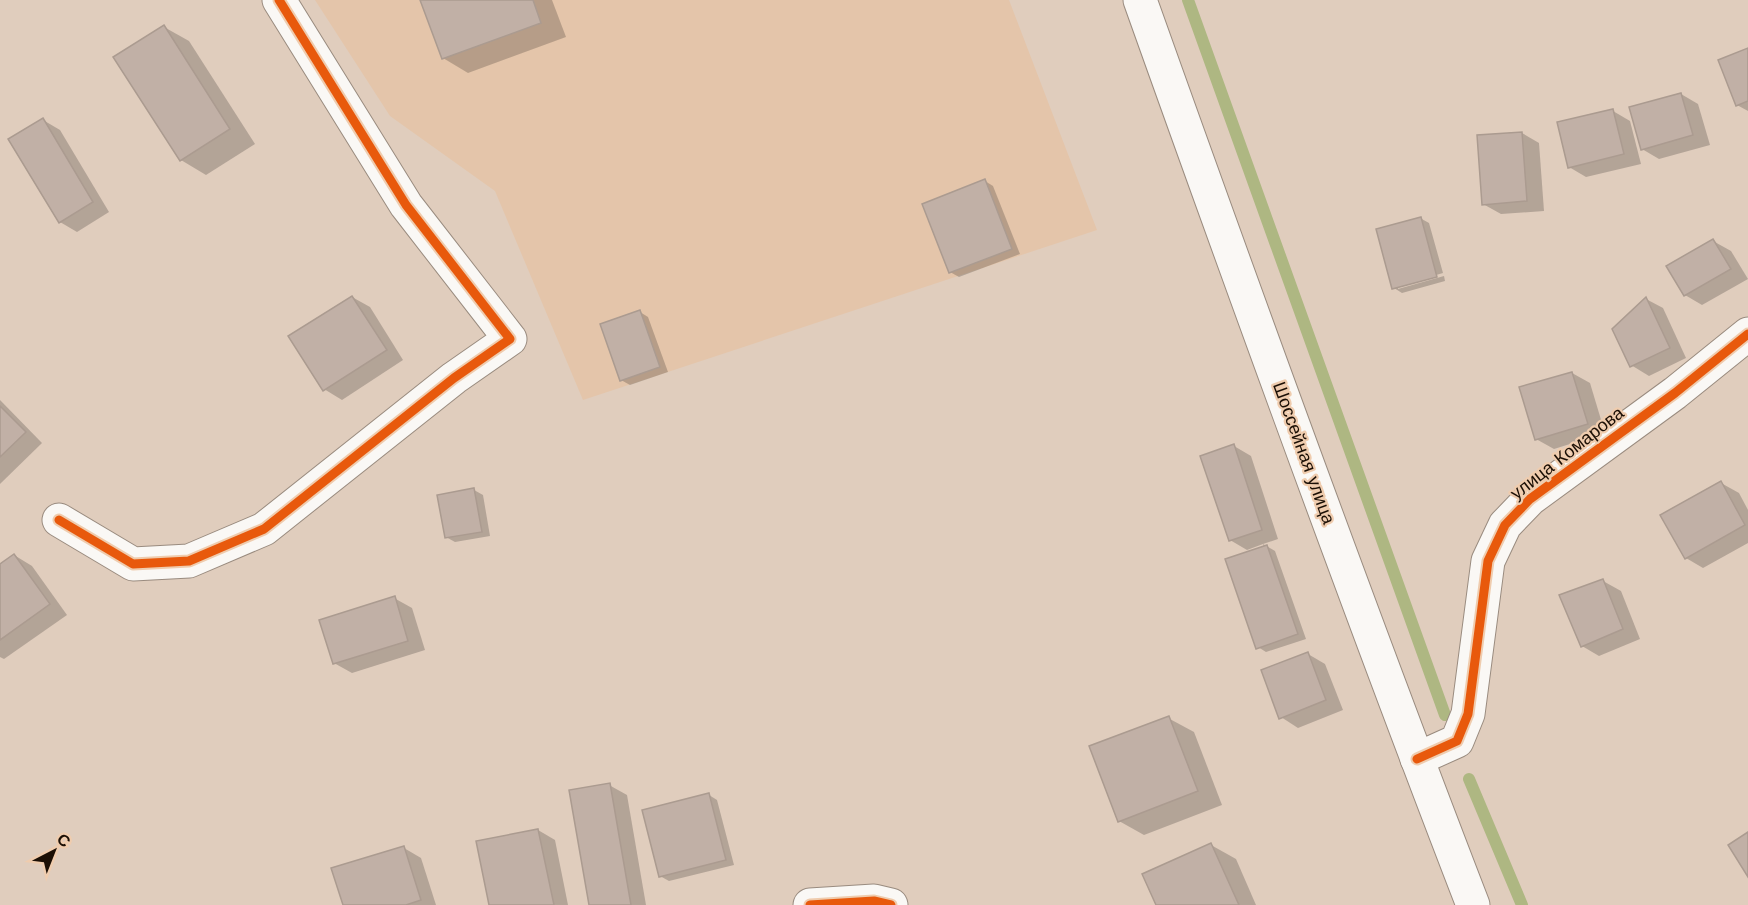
<svg xmlns="http://www.w3.org/2000/svg" width="1748" height="905" font-family="'Work Sans',sans-serif">
  <rect width="100%" height="100%" fill="#e0cdbd"/>
  <!-- built -->
  <path fill="#e4c5aa" d="M 315,0 L 1009,0 L 1097,230 L 583,400 L 495,191 L 390,116 Z"/>
  <!-- shadow -->
  <g fill="#0003">
    <path d="M 421,0 L 552,0 L 566,37 L 468,73 L 443,58 Z"/>
    <path d="M 164,27 L 189,41 L 255,144 L 206,175 L 181,160 L 116,58 Z"/>
    <path d="M 1748,49 L 1748,111 L 1737,105 Z"/>
    <path d="M 1681,94 L 1698,104 L 1710,145 L 1659,159 L 1642,149 Z"/>
    <path d="M 1613,111 L 1630,121 L 1641,164 L 1586,177 L 1569,167 Z"/>
    <path d="M 43,120 L 60,130 L 109,212 L 77,232 L 60,222 Z"/>
    <path d="M 1522,133 L 1539,143 L 1544,211 L 1501,214 L 1483,204 Z"/>
    <path d="M 985,181 L 993,186 L 1020,254 L 959,277 L 950,272 Z"/>
    <path d="M 1420,218 L 1429,223 L 1443,273 L 1398,286 L 1398,289 L 1444,276 L 1445,281 L 1402,293 L 1394,288 Z"/>
    <path d="M 1713,241 L 1731,251 L 1748,279 L 1702,305 L 1685,295 Z"/>
    <path d="M 352,297 L 370,307 L 403,360 L 342,400 L 324,389 Z"/>
    <path d="M 1646,299 L 1663,308 L 1686,358 L 1649,376 L 1631,365 Z"/>
    <path d="M 640,312 L 648,317 L 668,372 L 630,385 L 621,380 Z"/>
    <path d="M 1572,373 L 1590,383 L 1605,433 L 1554,449 L 1536,439 Z"/>
    <path d="M 0,400 L 42,443 L 0,484 Z"/>
    <path d="M 1234,446 L 1251,456 L 1278,539 L 1263,544 L 1275,551 L 1306,639 L 1266,652 L 1258,647 L 1264,547 L 1263,544 L 1247,550 L 1230,540 Z"/>
    <path d="M 1721,483 L 1739,493 L 1748,510 L 1748,543 L 1703,568 L 1686,558 Z"/>
    <path d="M 474,490 L 483,495 L 490,536 L 455,542 L 446,537 Z"/>
    <path d="M 14,555 L 32,566 L 67,615 L 4,659 L 0,657 L 0,566 Z"/>
    <path d="M 1603,581 L 1621,591 L 1640,639 L 1599,656 L 1582,646 Z"/>
    <path d="M 394,598 L 412,608 L 425,650 L 352,673 L 334,663 Z"/>
    <path d="M 1308,654 L 1325,664 L 1343,710 L 1298,728 L 1281,717 Z"/>
    <path d="M 1168,718 L 1194,732 L 1222,805 L 1144,835 L 1119,821 Z"/>
    <path d="M 609,785 L 627,795 L 646,905 L 590,905 Z"/>
    <path d="M 709,795 L 717,800 L 734,865 L 669,881 L 660,876 Z"/>
    <path d="M 538,830 L 555,840 L 568,905 L 490,905 Z"/>
    <path d="M 1211,845 L 1236,859 L 1256,905 L 1158,905 Z"/>
    <path d="M 404,848 L 421,858 L 436,905 L 344,905 Z"/>
  </g>
  <g fill="none" stroke-linecap="round" stroke-linejoin="round">
    <!-- stream -->
    <g stroke="#aeb782" stroke-width="12">
      <path d="M 1188,0 L 1445,715"/>
      <path d="M 1469,779 L 1522,905"/>
    </g>
  </g>
  <!-- building -->
  <g fill="#c1b0a6" stroke="#ab9b90" stroke-width="1.5">
    <path d="M 420,0 L 533,0 L 541,23 L 442,59 Z"/>
    <path d="M 164,25 L 230,129 L 180,161 L 113,57 Z"/>
    <path d="M 1748,48 L 1748,101 L 1736,106 L 1718,60 Z"/>
    <path d="M 1681,93 L 1693,135 L 1641,150 L 1629,107 Z"/>
    <path d="M 1613,109 L 1624,154 L 1568,168 L 1557,122 Z"/>
    <path d="M 43,118 L 93,202 L 59,223 L 8,139 Z"/>
    <path d="M 1522,132 L 1527,201 L 1482,205 L 1477,135 Z"/>
    <path d="M 985,179 L 1012,249 L 949,273 L 922,204 Z"/>
    <path d="M 1421,217 L 1437,277 L 1392,289 L 1376,229 Z"/>
    <path d="M 1713,239 L 1731,269 L 1684,296 L 1666,266 Z"/>
    <path d="M 352,296 L 387,350 L 323,391 L 288,336 Z"/>
    <path d="M 1646,297 L 1670,348 L 1630,367 L 1612,329 Z"/>
    <path d="M 640,310 L 660,367 L 620,381 L 600,324 Z"/>
    <path d="M 1572,372 L 1588,424 L 1535,440 L 1519,387 Z"/>
    <path d="M 0,406 L 26,432 L 0,457 Z"/>
    <path d="M 1234,444 L 1262,530 L 1229,541 L 1200,456 Z"/>
    <path d="M 1721,481 L 1745,525 L 1685,559 L 1660,515 Z"/>
    <path d="M 474,488 L 482,532 L 445,538 L 437,495 Z"/>
    <path d="M 1267,545 L 1298,634 L 1256,649 L 1225,559 Z"/>
    <path d="M 14,554 L 50,604 L 0,640 L 0,564 Z"/>
    <path d="M 1603,579 L 1623,629 L 1581,647 L 1559,595 Z"/>
    <path d="M 395,596 L 408,641 L 333,664 L 319,620 Z"/>
    <path d="M 1308,652 L 1326,700 L 1279,719 L 1261,670 Z"/>
    <path d="M 1169,716 L 1198,791 L 1118,822 L 1089,746 Z"/>
    <path d="M 610,783 L 631,905 L 589,905 L 569,790 Z"/>
    <path d="M 709,793 L 726,860 L 659,877 L 642,810 Z"/>
    <path d="M 538,829 L 554,905 L 489,905 L 476,841 Z"/>
    <path d="M 1748,832 L 1748,877 L 1728,845 Z"/>
    <path d="M 1211,843 L 1239,905 L 1156,905 L 1142,874 Z"/>
    <path d="M 404,846 L 421,900 L 406,905 L 343,905 L 331,868 Z"/>
  </g>
  <g fill="none" stroke-linecap="round" stroke-linejoin="round">
    <!-- minor casing -->
    <g stroke="#998b7f" stroke-width="35">
      <g id="minor">
        <path d="M 59,520 L 133,564 L 189,561 L 264,529 L 454,378 L 510,339 L 406,205 L 279,0"/>
        <path d="M 1417,759 L 1457,741 L 1468,714 L 1488,561 L 1505,525 L 1530,499 L 1675,393 L 1748,334"/>
        <path d="M 810,905 L 874,901 L 891,905"/>
      </g>
    </g>
    <!-- primary casing -->
    <g stroke="#998b7f" stroke-width="35">
      <path id="primary" d="M 1140,0 C 1248,303 1357,605 1473,905"/>
    </g>
    <!-- minor -->
    <use href="#minor" stroke="#faf8f5" stroke-width="33"/>
    <!-- primary -->
    <use href="#primary" stroke="#faf8f5" stroke-width="33"/>
    <!-- cycleway casing -->
    <g stroke="#efccae" stroke-width="13">
      <g id="cycleway">
        <path d="M 59,520 L 133,564 L 189,561 L 264,529 L 454,378 L 510,339 L 406,205 L 279,0"/>
        <path d="M 1417,759 L 1457,741 L 1468,714 L 1488,561 L 1505,525 L 1530,499 L 1675,393 L 1748,334"/>
        <path d="M 810,905 L 874,901 L 891,905"/>
      </g>
    </g>
    <!-- cycleway -->
    <use href="#cycleway" stroke="#e8590c" stroke-width="9"/>
  </g>
  <g text-anchor="middle" stroke-width="4.5" stroke-linejoin="round" paint-order="stroke">
    <!-- street labels -->
    <g font-size="18" fill="#1b0f05" stroke="#efccae">
      <text transform="translate(1304 453) rotate(70)" y="6">Шоссейная улица</text>
      <text transform="translate(1567 453) rotate(-38)" y="6">улица Комарова</text>
    </g>
  </g>
  <!-- north arrow -->
  <g transform="translate(54 851) rotate(42)" stroke="#efccae" stroke-width="4.5" paint-order="stroke">
  <path d="M0-4.5L10 22L0 15L-10 22Z" fill="#1b0f05"/>
  <text y="-9" font-size="16" font-weight="bold" text-anchor="middle" fill="#1b0f05">С</text>
  </g>
</svg>
